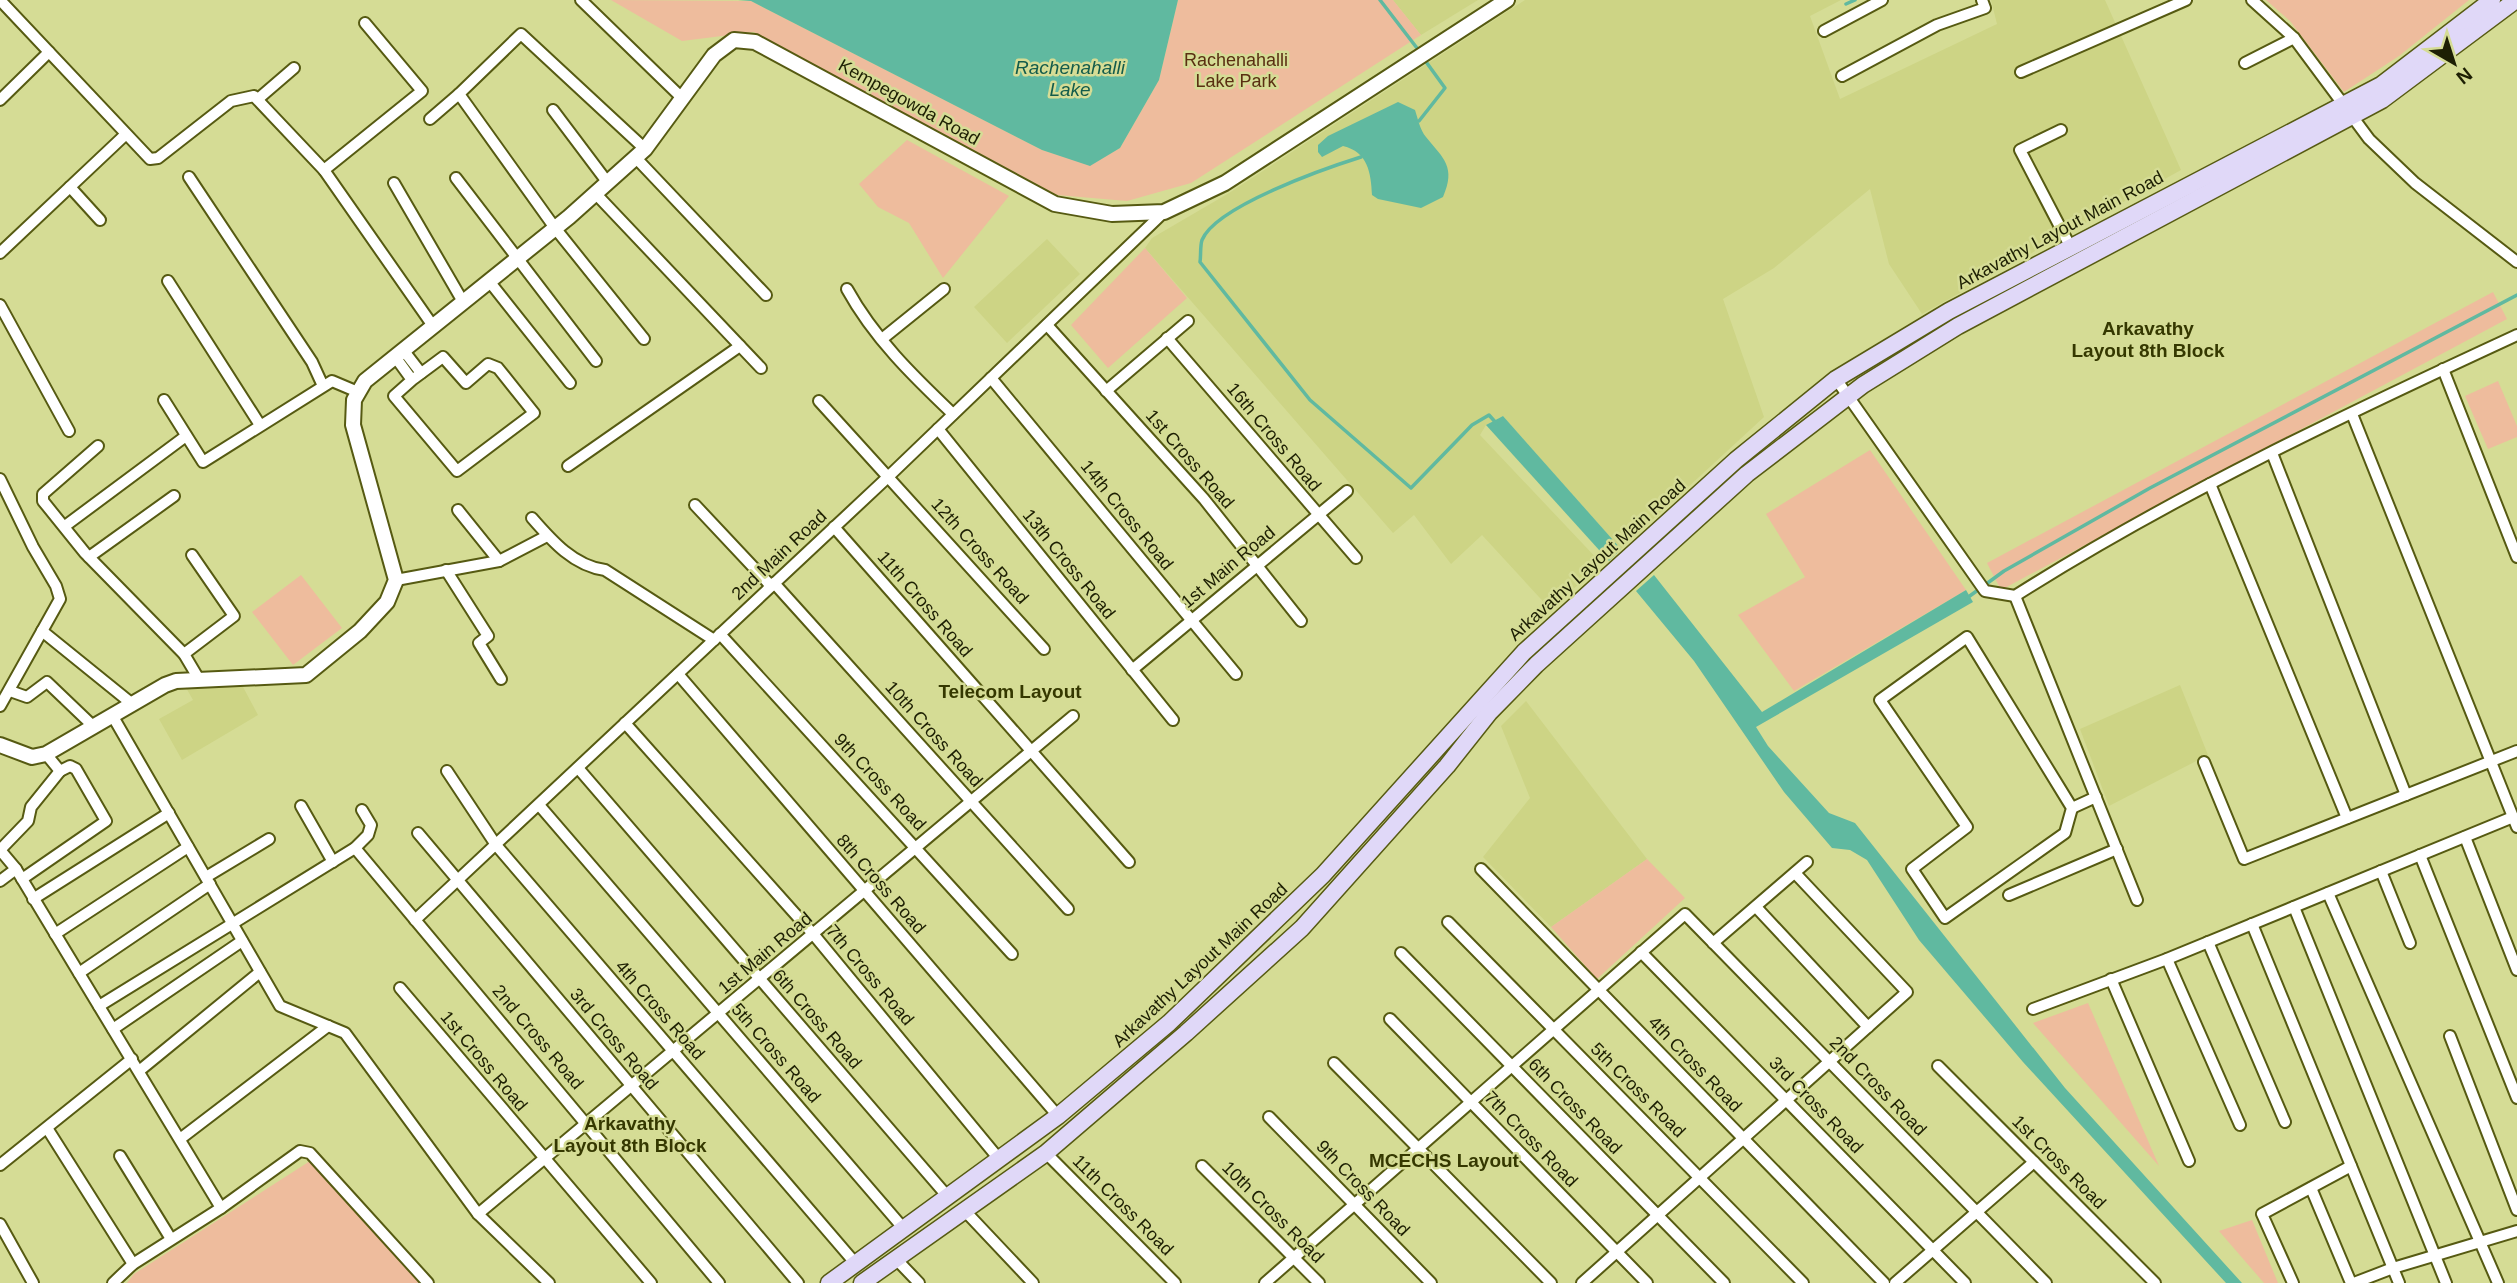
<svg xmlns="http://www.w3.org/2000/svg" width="2517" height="1283" font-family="Arial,sans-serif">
  <rect width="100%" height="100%" fill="#d5dc95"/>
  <!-- built -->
  <g fill="#cdd485">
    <path d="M 1393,0 L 1478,0 L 1421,35 Z"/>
    <path d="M 1525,0 L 1841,0 L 1810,16 L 1840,99 L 1997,24 L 1991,0 L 2105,0 L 2181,170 L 1922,314 L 1889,264 L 1870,189 L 1774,268 L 1723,299 L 1764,417 L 1621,549 L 1503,416 L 1486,425 L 1480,435 L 1601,563 L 1551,610 L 1482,535 L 1451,564 L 1414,515 L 1393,533 L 1145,248 L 1152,238 L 1229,193 Z"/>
    <path d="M 1047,239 L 1080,274 L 1007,343 L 974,307 Z"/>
    <path d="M 2180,685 L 2208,755 L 2109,806 L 2080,729 Z"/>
    <path d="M 185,686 L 243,687 L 258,715 L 182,760 L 159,719 L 193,700 Z"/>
    <path d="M 1526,701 L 1647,859 L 1551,927 L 1483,857 L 1530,798 L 1501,726 Z"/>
  </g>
  <!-- green -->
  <g fill="#eebc9d">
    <path d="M 611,0 L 751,1 L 1042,150 L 1090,165 L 1120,148 L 1159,80 L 1178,0 L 1393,0 L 1421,35 L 1191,183 L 1127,201 L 1057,195 L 754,32 L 682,41 Z"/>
    <path d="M 2266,0 L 2469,0 L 2399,56 L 2344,92 L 2290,21 Z"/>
    <path d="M 907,140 L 1009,196 L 943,278 L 909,223 L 878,207 L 859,184 Z"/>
    <path d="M 1145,248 L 1187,298 L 1108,368 L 1071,325 Z"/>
    <path d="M 2493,292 L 2507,319 L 2001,590 L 1987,563 Z"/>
    <path d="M 2498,381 L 2517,426 L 2517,437 L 2488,449 L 2465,396 Z"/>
    <path d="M 1870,450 L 1966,590 L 1794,691 L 1738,615 L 1805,577 L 1766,514 Z"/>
    <path d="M 301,575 L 342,628 L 293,665 L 252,612 Z"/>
    <path d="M 1647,859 L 1685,898 L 1597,979 L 1551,927 Z"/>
    <path d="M 2088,1003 L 2159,1166 L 2033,1023 Z"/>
    <path d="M 310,1161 L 420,1283 L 127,1283 L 134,1274 Z"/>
    <path d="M 2252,1220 L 2278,1283 L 2264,1283 L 2219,1231 Z"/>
  </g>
  <!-- water -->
  <g fill="#60b9a0">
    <path d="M 738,0 L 1178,0 L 1159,80 L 1120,148 L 1090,166 L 1042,150 L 751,1 Z"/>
    <path d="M 1398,102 L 1415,110 C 1418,119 1420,130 1426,137 C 1444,159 1456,167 1443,197 L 1421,208 L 1378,199 L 1372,195 C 1371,173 1368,152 1343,146 L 1322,157 L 1318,152 L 1318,145 L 1328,136 Z"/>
    <path d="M 1503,416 L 1621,549 L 1609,561 L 1486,425 Z"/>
    <path d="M 1654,575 L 1762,712 L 1966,590 L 1973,602 L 1756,727 L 1768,746 L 1829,813 L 1855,823 L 2065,1088 L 2242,1283 L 2226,1283 L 2023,1062 L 1919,940 L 1867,860 L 1850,850 L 1832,848 L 1784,792 L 1694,661 L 1636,591 Z"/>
  </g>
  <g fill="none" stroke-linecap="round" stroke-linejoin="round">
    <!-- stream -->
    <g stroke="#60b9a0" stroke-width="3.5">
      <path d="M 1380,0 L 1420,52"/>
      <path d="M 1846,4 L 1855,0"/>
      <path d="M 1419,121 L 1445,88 L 1424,59"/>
      <path d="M 1361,157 C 1326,168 1216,206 1202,240 C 1200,246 1201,256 1200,262 L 1310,400 L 1411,488 L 1472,425 L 1489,415 L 1497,424"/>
      <path d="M 1967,598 L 2004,571 L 2150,488 L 2517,295"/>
    </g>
    <!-- minor casing -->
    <g stroke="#565a12" stroke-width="14">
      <g id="minor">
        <path d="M 0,0 L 150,159 L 158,158 L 231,101 L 254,96 L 324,170 L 433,326"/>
        <path d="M 581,0 L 682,98"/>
        <path d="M 2252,0 L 2294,38 L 2369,139 L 2415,183 L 2517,262"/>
        <path d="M 1824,31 L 1882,0"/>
        <path d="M 2245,63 L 2294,38"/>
        <path d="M 2021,72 L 2186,0"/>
        <path d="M 1842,76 L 1937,25 L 1985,8 L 1982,0"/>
        <path d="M 258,99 L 294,68"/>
        <path d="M 0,100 L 49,52"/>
        <path d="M 553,110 L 608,183"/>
        <path d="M 430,119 L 459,94"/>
        <path d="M 2061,130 L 2020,150 L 2070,246"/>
        <path d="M 636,158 L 766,295"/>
        <path d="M 324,170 L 422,91 L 365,23"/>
        <path d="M 189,177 L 312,362 L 323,386"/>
        <path d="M 456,178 L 596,361"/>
        <path d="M 394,183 L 462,300"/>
        <path d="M 70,187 L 100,220"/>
        <path d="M 595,193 L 761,368"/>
        <path d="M 0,253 L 125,135"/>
        <path d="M 168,281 L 260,425"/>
        <path d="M 489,281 L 570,383"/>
        <path d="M 847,289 C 874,338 913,376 953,414"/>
        <path d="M 0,305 L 69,431"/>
        <path d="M 1047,325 L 1204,499 L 1301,621"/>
        <path d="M 1167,338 L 1356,558"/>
        <path d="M 644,339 L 555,228 L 459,94 L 521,34 L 645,149"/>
        <path d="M 882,339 L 944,289"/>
        <path d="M 404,351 L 421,373"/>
        <path d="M 396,358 L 412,380 L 394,396 L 457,471 L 534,413 L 498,368 L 488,364 L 466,383 L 443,357 L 412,380"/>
        <path d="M 2443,369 L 2517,557"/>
        <path d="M 991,378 L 1236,674"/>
        <path d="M 1836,379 L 1985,591 L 2015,596 C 2174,495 2346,414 2517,335"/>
        <path d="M 1106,391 L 1188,321"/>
        <path d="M 164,400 L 203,462 L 332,381 L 358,392"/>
        <path d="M 819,401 L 1044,649"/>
        <path d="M 2352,414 L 2517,827"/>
        <path d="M 938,429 L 1173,720"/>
        <path d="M 98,446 L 43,494 L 43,501 L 85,553 L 184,654 L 200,681"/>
        <path d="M 2272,453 L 2406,795"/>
        <path d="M 568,466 L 740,346"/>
        <path d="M 0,479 L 33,547 L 56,586 L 60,599 L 0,706"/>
        <path d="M 2210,484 L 2347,818"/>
        <path d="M 695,505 L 771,586"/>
        <path d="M 458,510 L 499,561"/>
        <path d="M 532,518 C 552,541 574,566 605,570 L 714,640"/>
        <path d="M 65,526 L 186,436"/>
        <path d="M 834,527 L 1129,862"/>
        <path d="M 89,557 L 174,496"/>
        <path d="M 446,570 L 488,636 L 479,643 L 501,679"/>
        <path d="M 396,580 L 499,561 L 547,536"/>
        <path d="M 774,583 L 1068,909"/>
        <path d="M 2015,596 L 2137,900"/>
        <path d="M 42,631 L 131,703"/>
        <path d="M 720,634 L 1012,954"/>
        <path d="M 1967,637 L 2072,808 L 2065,833 L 1945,918 L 1912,869 L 1967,827 L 1880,700 Z"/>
        <path d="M 184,654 L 234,616 L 192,555"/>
        <path d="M 1132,670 L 1347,491"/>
        <path d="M 678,674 L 1058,1116"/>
        <path d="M 10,691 L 27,697 L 47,682 L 93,726"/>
        <path d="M 112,715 L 280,1006 L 345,1033 L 478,1214 L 549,1283"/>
        <path d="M 625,723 L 814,935 L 999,1159"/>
        <path d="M 2204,762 L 2244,859 L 2517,751"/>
        <path d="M 578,768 L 948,1197"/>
        <path d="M 447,771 L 496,845 L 856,1264"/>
        <path d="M 539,805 L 904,1229"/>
        <path d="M 301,806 L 333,862"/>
        <path d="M 2072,808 L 2096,797"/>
        <path d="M 418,833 L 798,1283"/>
        <path d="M 2465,837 L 2517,970"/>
        <path d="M 355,848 L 719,1283"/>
        <path d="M 0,850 L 16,869 L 221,1208 L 133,1264 L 113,1283"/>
        <path d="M 0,850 L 28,821 L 31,807 L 60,771"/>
        <path d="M 2420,855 L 2517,1098"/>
        <path d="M 1481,869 L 1884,1283"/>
        <path d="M 2381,871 L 2410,943"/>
        <path d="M 206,877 L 269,839"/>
        <path d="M 22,879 L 106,821 L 76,769 L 70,766 L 60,771 L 46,754"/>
        <path d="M 0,881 L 16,869"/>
        <path d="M 2328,893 L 2498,1283"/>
        <path d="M 2009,895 L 2117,849"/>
        <path d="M 33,899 L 169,813"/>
        <path d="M 1756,907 L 1868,1027"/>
        <path d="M 2294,907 L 2446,1283"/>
        <path d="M 415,920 L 889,476 L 1164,212"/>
        <path d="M 1448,922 L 1803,1283"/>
        <path d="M 2252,924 L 2399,1283"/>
        <path d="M 55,934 L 188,847"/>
        <path d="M 2208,942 L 2285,1122"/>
        <path d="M 1713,943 L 1807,862"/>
        <path d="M 1641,952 L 1965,1283"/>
        <path d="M 1401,953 L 1724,1283"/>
        <path d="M 2167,959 L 2240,1125"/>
        <path d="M 79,973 L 210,884"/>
        <path d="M 2111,979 L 2189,1161"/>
        <path d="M 400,988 L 651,1283"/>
        <path d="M 99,1006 L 355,848 L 368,835 L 371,825 L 362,810"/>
        <path d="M 2033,1009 L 2167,959 L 2513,817"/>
        <path d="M 1390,1019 L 1647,1283"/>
        <path d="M 113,1029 L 242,941"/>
        <path d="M 2450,1036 L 2517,1210"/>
        <path d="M 1334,1063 L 1551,1283"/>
        <path d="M 1938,1066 L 2155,1283"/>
        <path d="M 139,1071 L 260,972"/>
        <path d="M 1269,1117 L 1431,1283"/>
        <path d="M 47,1128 L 133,1264"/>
        <path d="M 180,1139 L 328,1026"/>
        <path d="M 1046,1153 L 1175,1283"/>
        <path d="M 120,1156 L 171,1239"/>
        <path d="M 0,1165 L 132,1059"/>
        <path d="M 1202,1166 L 1319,1283"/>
        <path d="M 2311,1188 L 2351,1283"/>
        <path d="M 221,1208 L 300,1151 L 310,1153 L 428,1283"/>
        <path d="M 965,1211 L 1033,1283"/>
        <path d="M 478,1214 L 1073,716"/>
        <path d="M 0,1224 L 33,1283"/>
        <path d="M 896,1259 L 919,1283"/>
        <path d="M 1265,1283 L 1685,914 L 2046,1283"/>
        <path d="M 1582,1283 L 1907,992 L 1795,873"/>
        <path d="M 1895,1283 L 2034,1162"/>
        <path d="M 2293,1283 L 2262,1214 L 2351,1166"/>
        <path d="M 2354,1283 L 2393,1268 L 2517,1231"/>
      </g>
    </g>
    <!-- tertiary casing -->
    <g stroke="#565a12" stroke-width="18">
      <path id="tertiary" d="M 0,745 L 32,757 L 46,754 L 165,685 L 176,681 L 306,675 L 360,631 L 387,602 L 396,580 L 353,425 L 354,400 L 365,381 L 569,217 L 645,149 L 714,55 L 734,40 L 755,42 L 1055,204 L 1112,214 L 1164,212 L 1225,183 L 1507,0"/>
    </g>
    <!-- secondary casing -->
    <g stroke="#565a12" stroke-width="19">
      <g id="secondary">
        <path d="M 829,1283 L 1058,1116 L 1169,1023 L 1323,875 L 1524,652 L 1736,460 L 1836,379 L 1949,311 L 2381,85 L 2492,0"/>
        <path d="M 862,1283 L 1046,1153 L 1186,1033 L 1302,928 L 1447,766 L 1489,713 L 1536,665 L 1747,474 L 1863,385 L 1958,326 L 2382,100 L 2516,0"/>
      </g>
    </g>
    <!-- minor -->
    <use href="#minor" stroke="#fff" stroke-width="10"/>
    <!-- tertiary -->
    <use href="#tertiary" stroke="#fff" stroke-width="14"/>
    <!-- secondary -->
    <use href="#secondary" stroke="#e0d8f8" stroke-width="16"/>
  </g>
  <g text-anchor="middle" stroke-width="5" stroke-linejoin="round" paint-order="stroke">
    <!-- park labels -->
    <g font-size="18" fill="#5a2f12" stroke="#d5dc95">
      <text x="1236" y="66">Rachenahalli<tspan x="1236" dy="21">Lake Park</tspan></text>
    </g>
    <!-- street labels -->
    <g font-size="18" fill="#1d1f03" stroke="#d5dc95">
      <text transform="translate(909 102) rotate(29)" y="6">Kempegowda Road</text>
      <text transform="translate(2060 230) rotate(-28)" y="6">Arkavathy Layout Main Road</text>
      <text transform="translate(1274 437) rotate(50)" y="6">16th Cross Road</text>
      <text transform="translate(1190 459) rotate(49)" y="6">1st Cross Road</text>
      <text transform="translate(1127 515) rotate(51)" y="6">14th Cross Road</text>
      <text transform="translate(980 551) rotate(48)" y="6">12th Cross Road</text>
      <text transform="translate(779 555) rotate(-43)" y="6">2nd Main Road</text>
      <text transform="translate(1597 560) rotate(-42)" y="6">Arkavathy Layout Main Road</text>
      <text transform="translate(1069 564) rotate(51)" y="6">13th Cross Road</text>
      <text transform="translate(1228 567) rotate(-40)" y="6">1st Main Road</text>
      <text transform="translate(925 604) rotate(49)" y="6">11th Cross Road</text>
      <text transform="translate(934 734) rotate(48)" y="6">10th Cross Road</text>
      <text transform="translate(880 782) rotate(47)" y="6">9th Cross Road</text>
      <text transform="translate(881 884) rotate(49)" y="6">8th Cross Road</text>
      <text transform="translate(765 953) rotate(-40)" y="6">1st Main Road</text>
      <text transform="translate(1200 965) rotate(-43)" y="6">Arkavathy Layout Main Road</text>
      <text transform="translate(870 975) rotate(50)" y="6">7th Cross Road</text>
      <text transform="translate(660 1010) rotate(49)" y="6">4th Cross Road</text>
      <text transform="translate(817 1019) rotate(49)" y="6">6th Cross Road</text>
      <text transform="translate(538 1037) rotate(50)" y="6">2nd Cross Road</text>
      <text transform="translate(614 1039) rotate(50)" y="6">3rd Cross Road</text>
      <text transform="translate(776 1053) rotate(49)" y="6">5th Cross Road</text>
      <text transform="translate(484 1061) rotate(50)" y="6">1st Cross Road</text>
      <text transform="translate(1695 1064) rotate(46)" y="6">4th Cross Road</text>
      <text transform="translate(1878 1086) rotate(46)" y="6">2nd Cross Road</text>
      <text transform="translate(1638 1090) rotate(45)" y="6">5th Cross Road</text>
      <text transform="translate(1816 1105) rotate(46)" y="6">3rd Cross Road</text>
      <text transform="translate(1575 1106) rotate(46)" y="6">6th Cross Road</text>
      <text transform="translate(1531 1139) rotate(46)" y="6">7th Cross Road</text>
      <text transform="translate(2059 1162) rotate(45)" y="6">1st Cross Road</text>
      <text transform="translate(1363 1188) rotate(46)" y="6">9th Cross Road</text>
      <text transform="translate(1123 1205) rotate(45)" y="6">11th Cross Road</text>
      <text transform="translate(1273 1212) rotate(45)" y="6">10th Cross Road</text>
    </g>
    <!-- water labels -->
    <g font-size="19" font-style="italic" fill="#135c4b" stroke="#d5dc95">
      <text x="1070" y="74">Rachenahalli<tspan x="1070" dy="22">Lake</tspan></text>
    </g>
    <!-- neighbourhood labels -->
    <g font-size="19" font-weight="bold" fill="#353800" stroke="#d5dc95">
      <text x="2148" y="335">Arkavathy<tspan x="2148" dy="22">Layout 8th Block</tspan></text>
      <text x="1010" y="698">Telecom Layout</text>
      <text x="630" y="1130">Arkavathy<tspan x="630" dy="22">Layout 8th Block</tspan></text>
      <text x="1444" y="1167">MCECHS Layout</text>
    </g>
  </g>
  <!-- north arrow -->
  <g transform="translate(2454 63) rotate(141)" stroke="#d5dc95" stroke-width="5" paint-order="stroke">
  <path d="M0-5L12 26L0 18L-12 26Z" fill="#1d1f03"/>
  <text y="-10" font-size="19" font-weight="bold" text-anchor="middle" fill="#1d1f03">N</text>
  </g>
</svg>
